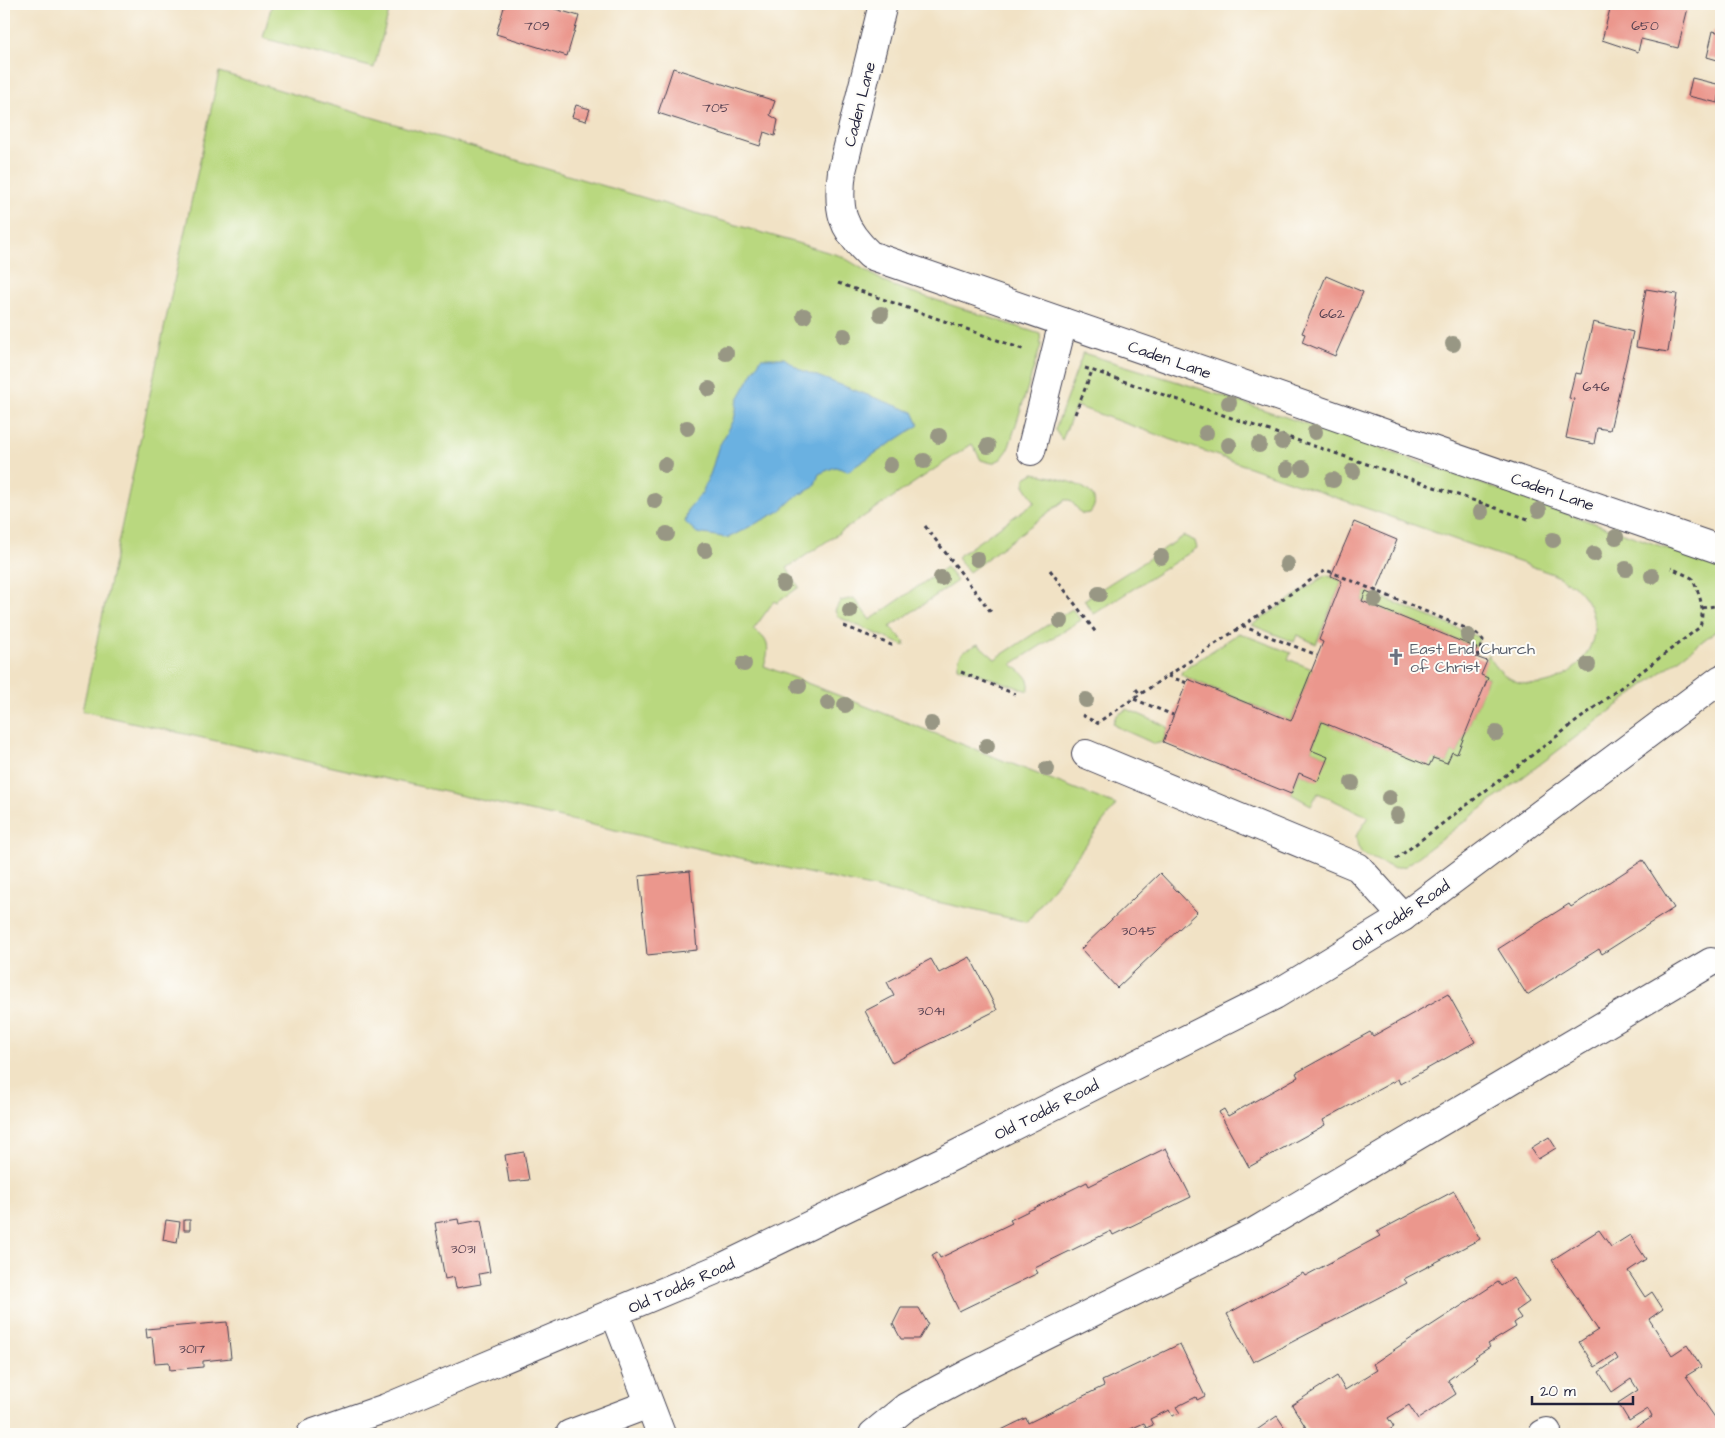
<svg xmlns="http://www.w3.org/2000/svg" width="1725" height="1438" font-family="'Architects Daughter',sans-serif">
  <rect width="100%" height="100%" fill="#fdfcf7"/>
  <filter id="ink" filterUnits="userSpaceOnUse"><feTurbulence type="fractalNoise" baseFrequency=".02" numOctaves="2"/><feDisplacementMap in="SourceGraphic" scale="10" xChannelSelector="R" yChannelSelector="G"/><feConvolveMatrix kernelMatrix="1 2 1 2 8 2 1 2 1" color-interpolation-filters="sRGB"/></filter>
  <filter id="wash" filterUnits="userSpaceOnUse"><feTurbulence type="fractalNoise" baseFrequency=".0096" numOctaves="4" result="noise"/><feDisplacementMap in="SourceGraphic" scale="20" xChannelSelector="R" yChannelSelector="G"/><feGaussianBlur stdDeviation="1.12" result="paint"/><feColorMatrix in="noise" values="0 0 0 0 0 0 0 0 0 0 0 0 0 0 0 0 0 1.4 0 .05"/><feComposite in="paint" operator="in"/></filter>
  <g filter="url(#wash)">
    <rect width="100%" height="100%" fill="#f1e2c5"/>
    <!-- green -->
    <g fill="#b9d87f" stroke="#6e7d5d">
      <path d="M 272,4 L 391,4 L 374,68 L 263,38 Z"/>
      <path d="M 219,72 L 841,256 L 890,285 L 1040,334 L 1041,345 L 1008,450 L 1001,459 L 992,463 L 981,460 L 972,444 L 787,568 L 799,587 L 777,603 L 774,601 L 753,630 C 770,639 770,649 764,666 L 1116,805 L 1027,922 L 82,711 Z"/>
      <path d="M 1083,353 L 1198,388 L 1370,445 L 1721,567 L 1721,627 L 1406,866 L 1393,868 L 1361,853 L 1356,836 L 1369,817 L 1318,793 L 1311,805 L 1291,794 L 1299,773 L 1316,780 L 1328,757 L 1311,750 L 1322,722 L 1429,765 L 1433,758 L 1447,763 L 1452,752 L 1457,754 L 1488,678 L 1481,675 L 1488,654 C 1525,727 1631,654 1581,593 C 1575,585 1562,579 1553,574 L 1076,406 L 1062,440 L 1055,430 Z"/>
      <path d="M 1034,473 C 1053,478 1111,486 1090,513 L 1082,514 L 1070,500 L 1065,500 L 969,572 L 957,557 L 1035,502 L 1024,485 L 1025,478 Z"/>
      <path d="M 1184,536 L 1195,541 L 1197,548 L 1094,614 L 1084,600 Z"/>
      <path d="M 946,567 L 957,581 L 890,627 L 905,642 L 905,646 L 838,617 L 835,611 L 840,601 L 854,598 L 870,620 Z"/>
      <path d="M 1326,575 L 1342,581 L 1316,644 L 1297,635 L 1294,642 L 1252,625 Z"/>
      <path d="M 1366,591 L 1479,637 L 1477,648 L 1362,601 Z"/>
      <path d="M 1072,609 L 1081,620 L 1012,664 C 1020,672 1033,678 1028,691 L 958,667 C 958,651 966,650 978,644 L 995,659 Z"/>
      <path d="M 1239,633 L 1291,653 L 1288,659 L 1312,669 L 1291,721 L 1181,675 L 1182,671 Z"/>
      <path d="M 1127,709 L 1168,727 L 1163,742 L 1155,744 L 1115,726 L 1113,723 L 1116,716 Z"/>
    </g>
    <!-- water -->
    <path fill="#6bb1e1" stroke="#466a8e" d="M 761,358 L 784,358 L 801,370 L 913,412 L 919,425 L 848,471 L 835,467 L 819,474 L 814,487 L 794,498 L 780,511 L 728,538 L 697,533 L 685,522 L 688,509 L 702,493 L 711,472 L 718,448 L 734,420 L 738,399 Z"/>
    <g id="blocks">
      <!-- building -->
      <g fill="#eb978d">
        <path d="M 505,4 L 538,4 L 579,16 L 567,56 L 496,34 Z"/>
        <path d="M 1618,4 L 1671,4 L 1688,8 L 1678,48 L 1641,39 L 1638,52 L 1602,40 L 1610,9 L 1616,10 Z"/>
        <path d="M 1713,31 L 1721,33 L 1721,61 L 1707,57 Z"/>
        <path d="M 673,68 L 775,101 L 770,115 L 778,120 L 775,136 L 764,132 L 760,146 L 658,113 Z"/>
        <path d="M 1692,78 L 1721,85 L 1718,103 L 1688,96 Z"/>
        <path d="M 576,105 L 590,109 L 586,121 L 572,117 Z"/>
        <path d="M 1326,276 L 1363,292 L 1335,356 L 1302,342 L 1305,334 L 1302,333 Z"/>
        <path d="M 1646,289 L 1677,294 L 1668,352 L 1636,347 Z"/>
        <path d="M 1593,322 L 1633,332 L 1610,430 L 1597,428 L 1594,444 L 1566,438 L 1574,399 L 1569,398 L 1575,373 L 1581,374 Z"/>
        <path d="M 1354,522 L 1397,540 L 1375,595 L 1366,591 L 1362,601 L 1477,648 L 1473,656 L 1487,661 L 1481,675 L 1488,678 L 1457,754 L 1452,752 L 1447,763 L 1433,758 L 1429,766 L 1322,722 L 1311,750 L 1328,757 L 1318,781 L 1299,773 L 1291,794 L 1163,742 L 1188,679 L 1291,721 L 1323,642 L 1319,640 L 1342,581 L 1331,576 Z"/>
        <path d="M 1643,860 L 1674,908 L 1602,954 L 1599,949 L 1527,995 L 1498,949 L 1569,904 L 1571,907 Z"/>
        <path d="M 690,871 L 697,950 L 647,955 L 639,876 Z"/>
        <path d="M 1160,873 L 1197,912 L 1117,988 L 1081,949 Z"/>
        <path d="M 970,957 L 997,1010 L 892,1063 L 865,1011 L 894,996 L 887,982 L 931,959 L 939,973 Z"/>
        <path d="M 1448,994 L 1475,1042 L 1400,1084 L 1398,1079 L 1323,1120 L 1325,1125 L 1249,1167 L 1219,1112 L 1224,1109 L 1228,1116 L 1298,1077 L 1296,1073 L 1370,1032 L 1373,1036 Z"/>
        <path d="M 1549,1137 L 1556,1148 L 1538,1159 L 1531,1148 Z"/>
        <path d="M 1166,1148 L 1191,1197 L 1113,1235 L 1111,1231 L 1035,1268 L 1038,1273 L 959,1311 L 932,1255 L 937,1252 L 940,1258 L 1012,1223 L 1010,1220 L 1087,1182 L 1089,1186 Z"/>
        <path d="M 524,1152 L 529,1180 L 509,1182 L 505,1155 Z"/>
        <path d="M 1454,1191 L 1480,1239 L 1404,1279 L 1407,1283 L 1253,1362 L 1227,1314 L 1303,1273 L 1305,1276 L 1380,1236 L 1377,1232 Z"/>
        <path d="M 458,1219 L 459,1224 L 481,1220 L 490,1272 L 479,1274 L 481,1284 L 456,1288 L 454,1277 L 445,1279 L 435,1223 Z"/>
        <path d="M 166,1220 L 180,1222 L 177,1243 L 163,1240 Z"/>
        <rect x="184" y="1220" width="6" height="10"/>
        <path d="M 1599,1230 L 1611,1247 L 1630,1235 L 1646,1259 L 1628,1271 L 1645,1297 L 1652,1292 L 1663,1309 L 1649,1319 L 1672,1355 L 1687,1345 L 1701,1367 L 1686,1376 L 1721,1426 L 1721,1434 L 1639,1434 L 1635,1428 L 1652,1417 L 1648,1409 L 1629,1421 L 1618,1403 L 1638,1390 L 1631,1379 L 1612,1392 L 1599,1372 L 1618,1359 L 1615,1354 L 1595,1367 L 1579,1342 L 1598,1330 L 1552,1260 Z"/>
        <path d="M 1513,1278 L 1529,1302 L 1516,1311 L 1521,1318 L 1514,1323 L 1516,1327 L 1488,1344 L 1490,1347 L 1475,1357 L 1477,1359 L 1448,1380 L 1456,1394 L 1418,1419 L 1409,1405 L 1388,1418 L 1394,1427 L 1383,1434 L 1310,1434 L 1292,1405 L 1337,1376 L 1345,1390 L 1377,1370 L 1373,1364 L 1401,1345 L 1498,1282 L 1501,1286 Z"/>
        <path d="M 901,1308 L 919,1308 L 928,1324 L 919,1339 L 901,1339 L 893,1324 Z"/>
        <path d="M 227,1322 L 231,1358 L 203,1361 L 203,1367 L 170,1370 L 169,1362 L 155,1363 L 152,1337 L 147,1338 L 146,1329 Z"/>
        <path d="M 1180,1344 L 1205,1396 L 1197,1400 L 1196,1397 L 1176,1407 L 1180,1413 L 1172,1416 L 1169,1410 L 1150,1419 L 1153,1425 L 1146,1428 L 1144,1423 L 1126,1431 L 1128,1434 L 993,1434 L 1026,1418 L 1028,1423 L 1104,1386 L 1102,1381 Z"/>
        <path d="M 1277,1416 L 1289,1434 L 1251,1434 Z"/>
      </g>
    </g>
  </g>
  <g filter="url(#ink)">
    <use href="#blocks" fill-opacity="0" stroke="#413f50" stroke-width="1"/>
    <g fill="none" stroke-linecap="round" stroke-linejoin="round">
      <!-- minor casing -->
      <g stroke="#413f50" stroke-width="30">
        <g id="minor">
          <path d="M 883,4 L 842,171 C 837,210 841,228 870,255 L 1721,550"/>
          <path d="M 1031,451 L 1063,322"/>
          <path d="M 1086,754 L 1358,867 L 1403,917"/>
          <path d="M 615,1314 L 661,1434"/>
          <path d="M 570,1434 L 649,1404"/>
          <path d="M 873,1434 L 906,1407 L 968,1374 L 1254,1232 L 1711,962"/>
          <path d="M 1543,1434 L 1547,1432"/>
        </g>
      </g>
      <!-- major casing -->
      <g stroke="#413f50" stroke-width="30">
        <path id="major" d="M 311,1434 L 386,1408 L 725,1266 L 945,1160 L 1275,995 L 1403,917 L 1721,679"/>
      </g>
      <!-- path -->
      <g stroke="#413f50" stroke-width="3" stroke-dasharray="4 4" stroke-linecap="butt">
        <path d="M 838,283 L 1025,350"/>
        <path d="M 1085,368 L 1531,520"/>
        <path d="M 1075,414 L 1092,371"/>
        <path d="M 925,526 L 991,612"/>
        <path d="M 1050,570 L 1097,634"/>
        <path d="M 1702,608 L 1721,605"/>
        <path d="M 844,626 L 894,646"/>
        <path d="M 1242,626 L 1317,655"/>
        <path d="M 961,672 L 1015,694"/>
        <path d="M 1168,676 L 1187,683"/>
        <path d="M 1136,689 L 1140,694"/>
        <path d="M 1134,699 L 1173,715"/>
        <path d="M 1082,715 L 1097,723"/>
        <path d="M 1099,724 L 1097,723 L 1326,570 L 1475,632 L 1483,640 L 1477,658"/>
        <path d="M 1396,859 L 1700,627 C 1705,608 1700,595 1692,578 L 1671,568"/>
      </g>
      <!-- minor -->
      <use href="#minor" stroke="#fff" stroke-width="28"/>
      <!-- major -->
      <use href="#major" stroke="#fff" stroke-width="28"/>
    </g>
    <!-- trees -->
    <g fill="#989784">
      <circle cx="881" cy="314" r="8"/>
      <circle cx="804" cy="316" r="8"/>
      <circle cx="844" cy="336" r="8"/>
      <circle cx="1453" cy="344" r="8"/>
      <circle cx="726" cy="353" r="8"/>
      <circle cx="709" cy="389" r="8"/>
      <circle cx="1229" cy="403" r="8"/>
      <circle cx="687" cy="428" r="8"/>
      <circle cx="1315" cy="432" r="8"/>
      <circle cx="1206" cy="433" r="8"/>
      <circle cx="939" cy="436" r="8"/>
      <circle cx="1282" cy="442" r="8"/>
      <circle cx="1229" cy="445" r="8"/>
      <circle cx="1259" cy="445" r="8"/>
      <circle cx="988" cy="446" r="8"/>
      <circle cx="924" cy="461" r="8"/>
      <circle cx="665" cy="465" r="8"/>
      <circle cx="890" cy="465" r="8"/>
      <circle cx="1303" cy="468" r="8"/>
      <circle cx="1287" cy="469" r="8"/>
      <circle cx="1353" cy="471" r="8"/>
      <circle cx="1333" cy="480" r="8"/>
      <circle cx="655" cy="501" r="8"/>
      <circle cx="1539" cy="510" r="8"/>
      <circle cx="1481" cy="512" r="8"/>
      <circle cx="667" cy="534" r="8"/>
      <circle cx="1616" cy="537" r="8"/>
      <circle cx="1553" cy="540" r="8"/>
      <circle cx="705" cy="550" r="8"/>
      <circle cx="1594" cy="554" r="8"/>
      <circle cx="1161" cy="557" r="8"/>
      <circle cx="977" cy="559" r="8"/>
      <circle cx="1287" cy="564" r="8"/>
      <circle cx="1626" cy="569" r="8"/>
      <circle cx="1652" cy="576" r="8"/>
      <circle cx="941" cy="578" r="8"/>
      <circle cx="783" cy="584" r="8"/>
      <circle cx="1099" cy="594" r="8"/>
      <circle cx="1375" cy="600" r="8"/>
      <circle cx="850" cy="611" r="8"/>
      <circle cx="1061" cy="621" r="8"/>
      <circle cx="1468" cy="636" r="8"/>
      <circle cx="744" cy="664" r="8"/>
      <circle cx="1588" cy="665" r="8"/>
      <circle cx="799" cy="686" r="8"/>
      <circle cx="1086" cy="700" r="8"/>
      <circle cx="828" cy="703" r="8"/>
      <circle cx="845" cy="705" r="8"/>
      <circle cx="931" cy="724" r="8"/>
      <circle cx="1496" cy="733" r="8"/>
      <circle cx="987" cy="746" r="8"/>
      <circle cx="1047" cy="769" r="8"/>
      <circle cx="1352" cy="783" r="8"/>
      <circle cx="1389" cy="798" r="8"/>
      <circle cx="1397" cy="815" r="8"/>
    </g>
  </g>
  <!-- icons -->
  <defs>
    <g id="church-bare" transform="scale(1.35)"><path d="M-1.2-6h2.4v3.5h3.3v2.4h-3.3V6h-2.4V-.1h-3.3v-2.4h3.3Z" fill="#6b7280" stroke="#fdfcf7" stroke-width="2.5" paint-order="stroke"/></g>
  </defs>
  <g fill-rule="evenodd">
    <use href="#church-bare" x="1396" y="657"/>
  </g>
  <g text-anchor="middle" stroke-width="4" stroke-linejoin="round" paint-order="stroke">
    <!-- number labels -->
    <g font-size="14" fill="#543f50">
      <text x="537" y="30">709</text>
      <text x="1645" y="30">650</text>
      <text x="716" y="112">705</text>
      <text x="1332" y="318">662</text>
      <text x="1596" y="391">646</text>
      <text x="1139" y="935">3045</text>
      <text x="931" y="1015">3041</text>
      <text x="463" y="1253">3031</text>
      <text x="192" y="1353">3017</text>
    </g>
    <!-- street labels -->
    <g font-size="16" fill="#22223b" stroke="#fdfcf7">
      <text transform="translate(859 104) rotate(-76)" y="6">Caden Lane</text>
      <text transform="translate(1170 359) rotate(19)" y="6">Caden Lane</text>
      <text transform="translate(1553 491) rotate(19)" y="6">Caden Lane</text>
      <text transform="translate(1400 915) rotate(-34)" y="6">Old Todds Road</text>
      <text transform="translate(1046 1109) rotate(-27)" y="6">Old Todds Road</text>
      <text transform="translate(681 1285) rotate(-24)" y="6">Old Todds Road</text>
    </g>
    <!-- worship labels -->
    <g font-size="16" fill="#5b616d" stroke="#fdfcf7" text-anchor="start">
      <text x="1410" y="654">East End Church<tspan x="1410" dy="18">of Christ</tspan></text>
    </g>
  </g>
  <!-- margin -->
  <rect width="1725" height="1438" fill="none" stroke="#fdfcf7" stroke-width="20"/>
  <!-- scale -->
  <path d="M1532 1396v8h101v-8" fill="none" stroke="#22223b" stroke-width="2.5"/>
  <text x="1540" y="1396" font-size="15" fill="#22223b" stroke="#fdfcf7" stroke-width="4" paint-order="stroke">20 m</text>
</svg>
